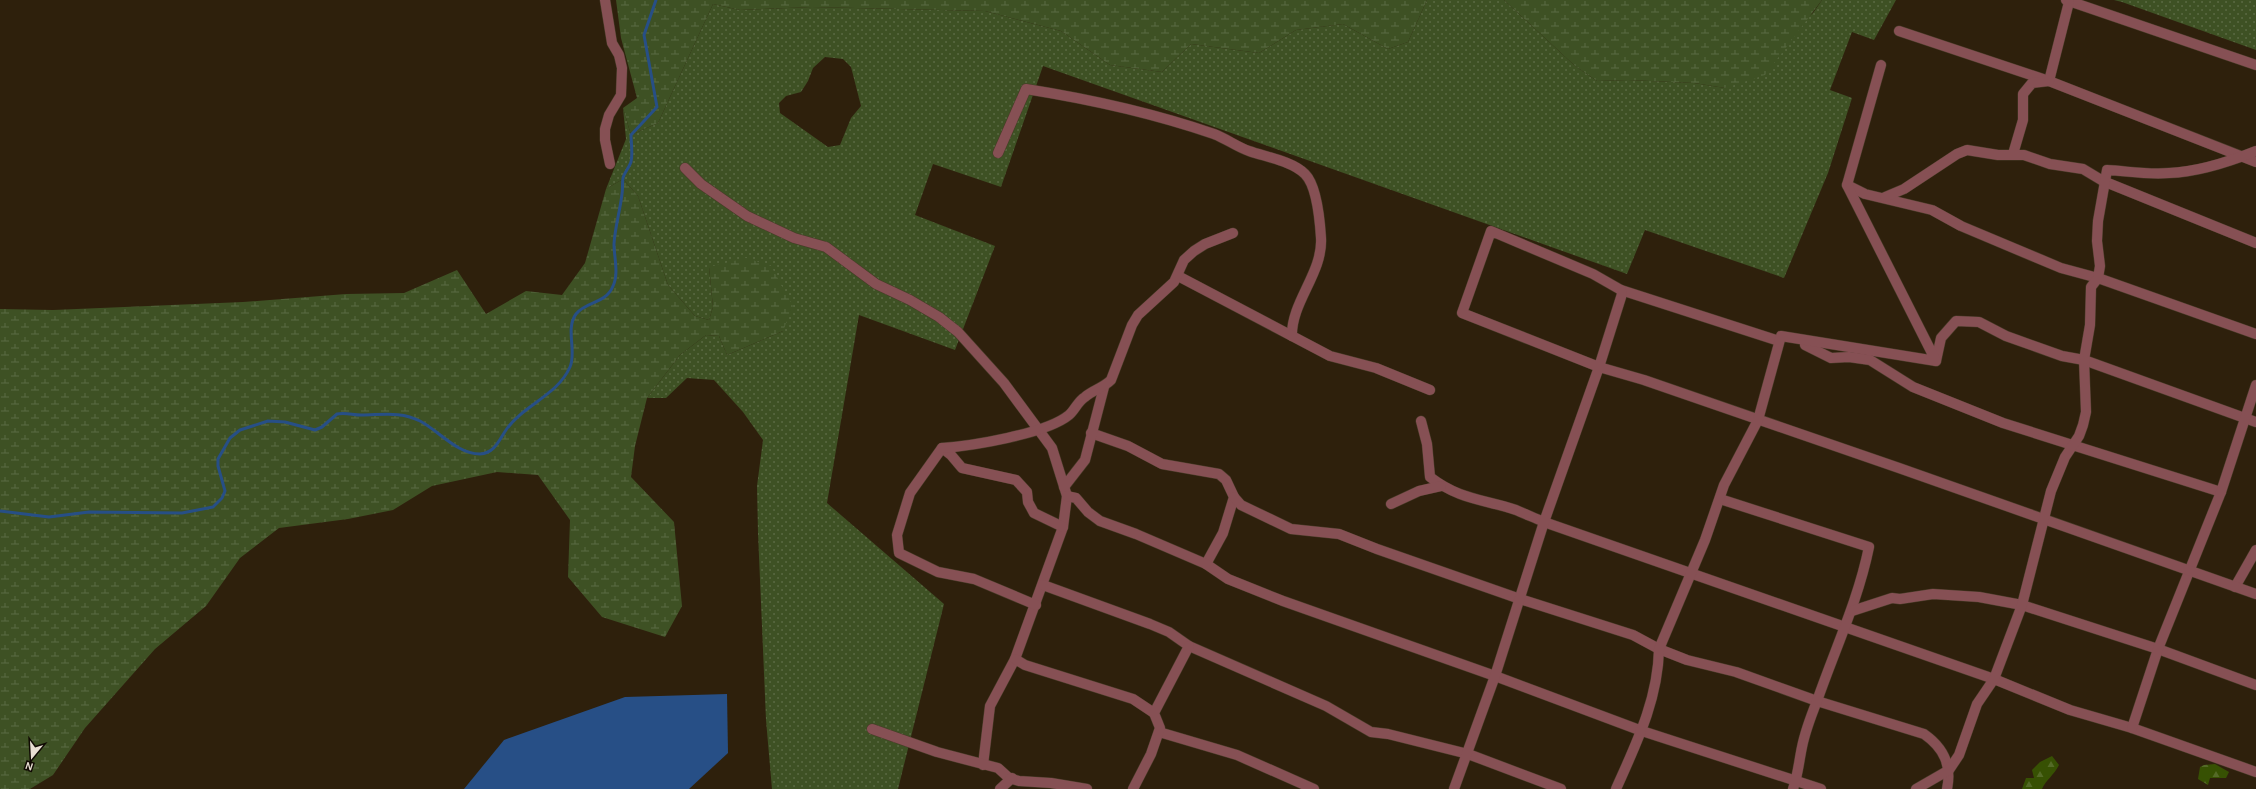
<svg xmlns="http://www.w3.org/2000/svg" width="2256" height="789" font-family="Karla,sans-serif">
  <defs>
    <pattern id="grass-dots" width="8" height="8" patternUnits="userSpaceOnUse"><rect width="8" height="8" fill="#3e5124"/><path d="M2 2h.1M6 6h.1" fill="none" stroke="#5a6a43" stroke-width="1.8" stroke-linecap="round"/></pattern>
    <pattern id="forest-firs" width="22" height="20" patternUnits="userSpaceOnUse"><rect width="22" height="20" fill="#375103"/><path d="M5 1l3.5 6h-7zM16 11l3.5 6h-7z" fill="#546a27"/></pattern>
    <pattern id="wetland-marsh" width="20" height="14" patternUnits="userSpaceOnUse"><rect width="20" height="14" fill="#3e5124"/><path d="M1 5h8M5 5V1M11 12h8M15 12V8" fill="none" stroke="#5a6a43"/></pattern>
  </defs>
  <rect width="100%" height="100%" fill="#2e200c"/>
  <!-- grass -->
  <g fill="url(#grass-dots)" fill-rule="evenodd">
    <path d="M 1427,0 L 1504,0 L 1575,66 L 1597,81 L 1628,80 L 1694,83 L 1725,88 L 1813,13 L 1822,0 L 1896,0 L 1874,40 L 1852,32 L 1830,90 L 1852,98 L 1828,173 L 1784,278 L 1645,230 L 1627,274 L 1043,66 L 1001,187 L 933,164 L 915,215 L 995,246 L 955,350 L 859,315 L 827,503 L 944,604 L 898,789 L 772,789 L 766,720 L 758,533 L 757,486 L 763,440 L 743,412 L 714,380 L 687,378 L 666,398 L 647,398 L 680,355 L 706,335 L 719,336 L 727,355 L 783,331 L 709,267 L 713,307 L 709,320 L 695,316 L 668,285 L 638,196 L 623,179 L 606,189 L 626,139 L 623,108 L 631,135 L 658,123 L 713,4 L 740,10 L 812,7 L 985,11 L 1061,31 L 1110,65 L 1162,72 L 1191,44 L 1259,53 L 1296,30 L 1343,24 L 1388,49 L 1408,42 ZM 825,57 L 843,59 L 851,67 L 861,106 L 851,118 L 840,145 L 828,147 L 780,113 L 779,103 L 786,96 L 801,92 L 808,81 L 813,68 Z"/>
    <path d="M 2114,0 L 2256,0 L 2256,50 L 2122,2 Z"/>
  </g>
  <!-- forest -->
  <g fill="url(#forest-firs)">
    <path d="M 2052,756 L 2059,765 C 2054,775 2046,780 2042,789 L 2022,789 L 2026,778 L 2034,778 L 2032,770 L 2040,762 Z"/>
    <path d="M 2215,764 L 2229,772 L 2226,778 L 2210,778 L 2208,785 L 2198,779 L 2200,767 L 2204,765 Z"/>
  </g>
  <!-- wetland -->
  <g fill="url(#wetland-marsh)">
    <path d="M 616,0 L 1427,0 L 1408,42 L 1388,49 L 1343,24 L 1296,30 L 1259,53 L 1191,44 L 1162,72 L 1110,65 L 1061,31 L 985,11 L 812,7 L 740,10 L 713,4 L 658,123 L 631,135 L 623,108 L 637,98 L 621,38 Z"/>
    <path d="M 1504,0 L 1822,0 L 1765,75 L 1725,88 L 1694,83 L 1628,80 L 1597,81 L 1575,66 Z"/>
    <path d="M 623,179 L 638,196 L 668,285 L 695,316 L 709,320 L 713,307 L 709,267 L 746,258 L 771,266 L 793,306 L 783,331 L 727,355 L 719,336 L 706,335 L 680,355 L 647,398 L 635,446 L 631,477 L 674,522 L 682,606 L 665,637 L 602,617 L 568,577 L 570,520 L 538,475 L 497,472 L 432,486 L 393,510 L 348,519 L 279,528 L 240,558 L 206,606 L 155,649 L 85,728 L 53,775 L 30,789 L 0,789 L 0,309 L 53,310 L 243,302 L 346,294 L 404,293 L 457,270 L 486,314 L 526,291 L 562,295 L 585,263 L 606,189 Z"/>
  </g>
  <!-- water -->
  <path fill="#274f86" d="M 727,694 L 728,753 L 689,789 L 464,789 L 504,740 L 625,697 Z"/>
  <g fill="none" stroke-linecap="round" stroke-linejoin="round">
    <!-- stream -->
    <path stroke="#274f86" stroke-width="3" d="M 0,511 L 49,517 L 89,512 L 182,513 L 213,507 L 222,498 L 225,491 L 218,466 L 218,459 L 230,438 L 240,430 L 268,421 L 285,422 L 315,430 L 322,427 L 337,414 C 345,412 353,415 361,415 C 382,415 401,411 420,421 C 439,431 457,454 480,454 C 495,453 499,440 506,430 C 523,405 557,396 570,367 C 577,351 565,329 576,314 C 586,301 606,304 613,286 C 619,274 614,257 614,244 C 615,227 620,211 622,194 C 623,189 622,183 623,178 C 624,173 629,168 631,162 C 633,154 631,143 631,135 L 657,107 L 644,35 L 656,0"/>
    <!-- street casing -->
    <g stroke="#483b28" stroke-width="11">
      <g id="street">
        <path d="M 605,0 L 612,43 L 619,55 L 622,68 L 621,95 L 609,115 L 605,129 L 605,140 L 610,164"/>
        <path d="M 2066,0 L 2256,65"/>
        <path d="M 1899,31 L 2049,81 L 2256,162"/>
        <path d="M 998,153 L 1026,89 C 1089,99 1153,113 1214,134 C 1227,139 1237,147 1249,151 C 1266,157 1292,161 1305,174 C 1317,186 1320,222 1321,238 C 1323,273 1291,302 1292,336 L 1330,356 L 1376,368 L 1430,390"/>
        <path d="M 2013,154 L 2023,120 L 2023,94 L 2032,83 L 2049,81 L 2069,2"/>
        <path d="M 685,168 L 701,184 L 747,216 L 794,238 L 826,247 L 876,284 L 910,300 L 939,317 L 958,332 L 1004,383 L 1052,448 L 1067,496 L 1063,527 L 1015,659 L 990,706 L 983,765"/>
        <path d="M 1847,185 L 1865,194 L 1932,210 L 1961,226 L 2061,268 L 2098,278 L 2256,334"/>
        <path d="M 1885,197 L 1904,189 L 1957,154 L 1967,150 L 1998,155 L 2024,155 L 2050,164 L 2083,169 L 2103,181 L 2256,243"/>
        <path d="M 1178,276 L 1292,336"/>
        <path d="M 1621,290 L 1779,341"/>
        <path d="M 1805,345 L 1831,358 L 1849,357 L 1870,360 L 1913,387 L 2003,423 L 2221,492"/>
        <path d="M 1936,361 L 1941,338 L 1956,321 L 1979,322 L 2006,336 L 2062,356 L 2084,360 L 2256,422"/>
        <path d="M 1421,421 L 1427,444 L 1430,477 C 1460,500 1483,499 1516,510 C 1525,514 1535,518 1544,522 L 1994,679 L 2070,710 L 2132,728 L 2256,772"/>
        <path d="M 1091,433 L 1128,446 L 1162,464 L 1219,474 L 1226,480 L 1234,497 L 1223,533 L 1206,564"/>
        <path d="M 942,448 L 951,455 L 962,468 L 1016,480 L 1027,492 L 1028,502 L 1034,513 L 1063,527"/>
        <path d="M 1064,487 L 1085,460 L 1104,387"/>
        <path d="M 1067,496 L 1076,498 L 1088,512 L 1100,521 L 1136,534 L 1206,564 L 1228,579 L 1283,601 L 1495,676 L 1642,731 L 1821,789"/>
        <path d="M 1234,497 L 1241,505 L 1291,529 L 1339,534 L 1377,549 L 1520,599 L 1633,635 L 1659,649 L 1687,660 L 1736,672 L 1817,701 L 1924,734 C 1944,748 1952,765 1947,789"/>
        <path d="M 1720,499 L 1869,547 C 1858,601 1835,649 1817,701 C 1811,716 1805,732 1802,747 C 1799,761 1798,775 1793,789"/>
        <path d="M 1391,504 L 1419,491 L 1441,486"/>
        <path d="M 1043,585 L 1150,624 L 1169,632 L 1189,646 L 1326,706 L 1371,732 L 1388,734 L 1468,754 L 1561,789"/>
        <path d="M 2235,587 L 2256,550"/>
        <path d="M 1036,605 L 974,579 L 938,572 L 899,553 L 897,535 L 910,493 L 942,448 C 971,446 1046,434 1069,415 C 1075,410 1078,401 1085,397 C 1093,390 1103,388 1111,380 L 1132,325 L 1138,315 L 1174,282 L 1184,260 L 1194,251 L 1205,244 L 1233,233"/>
        <path d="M 1852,611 L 1892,598 L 1900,599 L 1933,594 L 1979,597 L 2022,605 L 2158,649 L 2256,685"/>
        <path d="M 1015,659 L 1025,665 L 1133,699 L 1154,713"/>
        <path d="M 2132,728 L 2158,649 L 2221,492 L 2256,385"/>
        <path d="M 872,729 L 937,752 L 998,768 L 1009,778 L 1019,781 L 1051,783 L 1087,789"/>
        <path d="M 1159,732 L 1237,755 L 1314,789"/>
        <path d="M 1000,789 L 1012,778"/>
        <path d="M 1133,789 L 1151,754 L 1160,728 L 1154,713 L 1189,646"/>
        <path d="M 1454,789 L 1495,676 L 1544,522 L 1599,367 L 1622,294 L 1621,290 L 1593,274 L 1491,231 L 1462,313 L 1599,367 L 1644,380 L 1899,468 L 2256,594"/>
        <path d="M 1616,789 C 1636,744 1658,700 1659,649 L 1705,540 L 1724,485 L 1758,420 L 1781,336 L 1936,361 L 1847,185 L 1881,65"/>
        <path d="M 1916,789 L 1949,770 L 1959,755 L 1977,704 L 1994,679 L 2022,605 L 2051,491 L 2065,457 L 2079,436 L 2083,425 L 2086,412 L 2084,360 L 2090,325 L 2091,287 L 2098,278 L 2100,266 L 2097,241 L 2098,221 L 2107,170 C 2127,171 2148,175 2169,173 C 2196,172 2231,161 2256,151"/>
      </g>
    </g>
    <!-- street -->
    <use href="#street" stroke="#865054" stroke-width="10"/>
  </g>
  <!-- north arrow -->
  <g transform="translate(32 757) rotate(198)" stroke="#110b04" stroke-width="3" paint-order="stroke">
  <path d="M0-3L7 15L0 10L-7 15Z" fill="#e9dfd3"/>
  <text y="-6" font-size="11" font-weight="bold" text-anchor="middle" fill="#e9dfd3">N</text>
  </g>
</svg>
